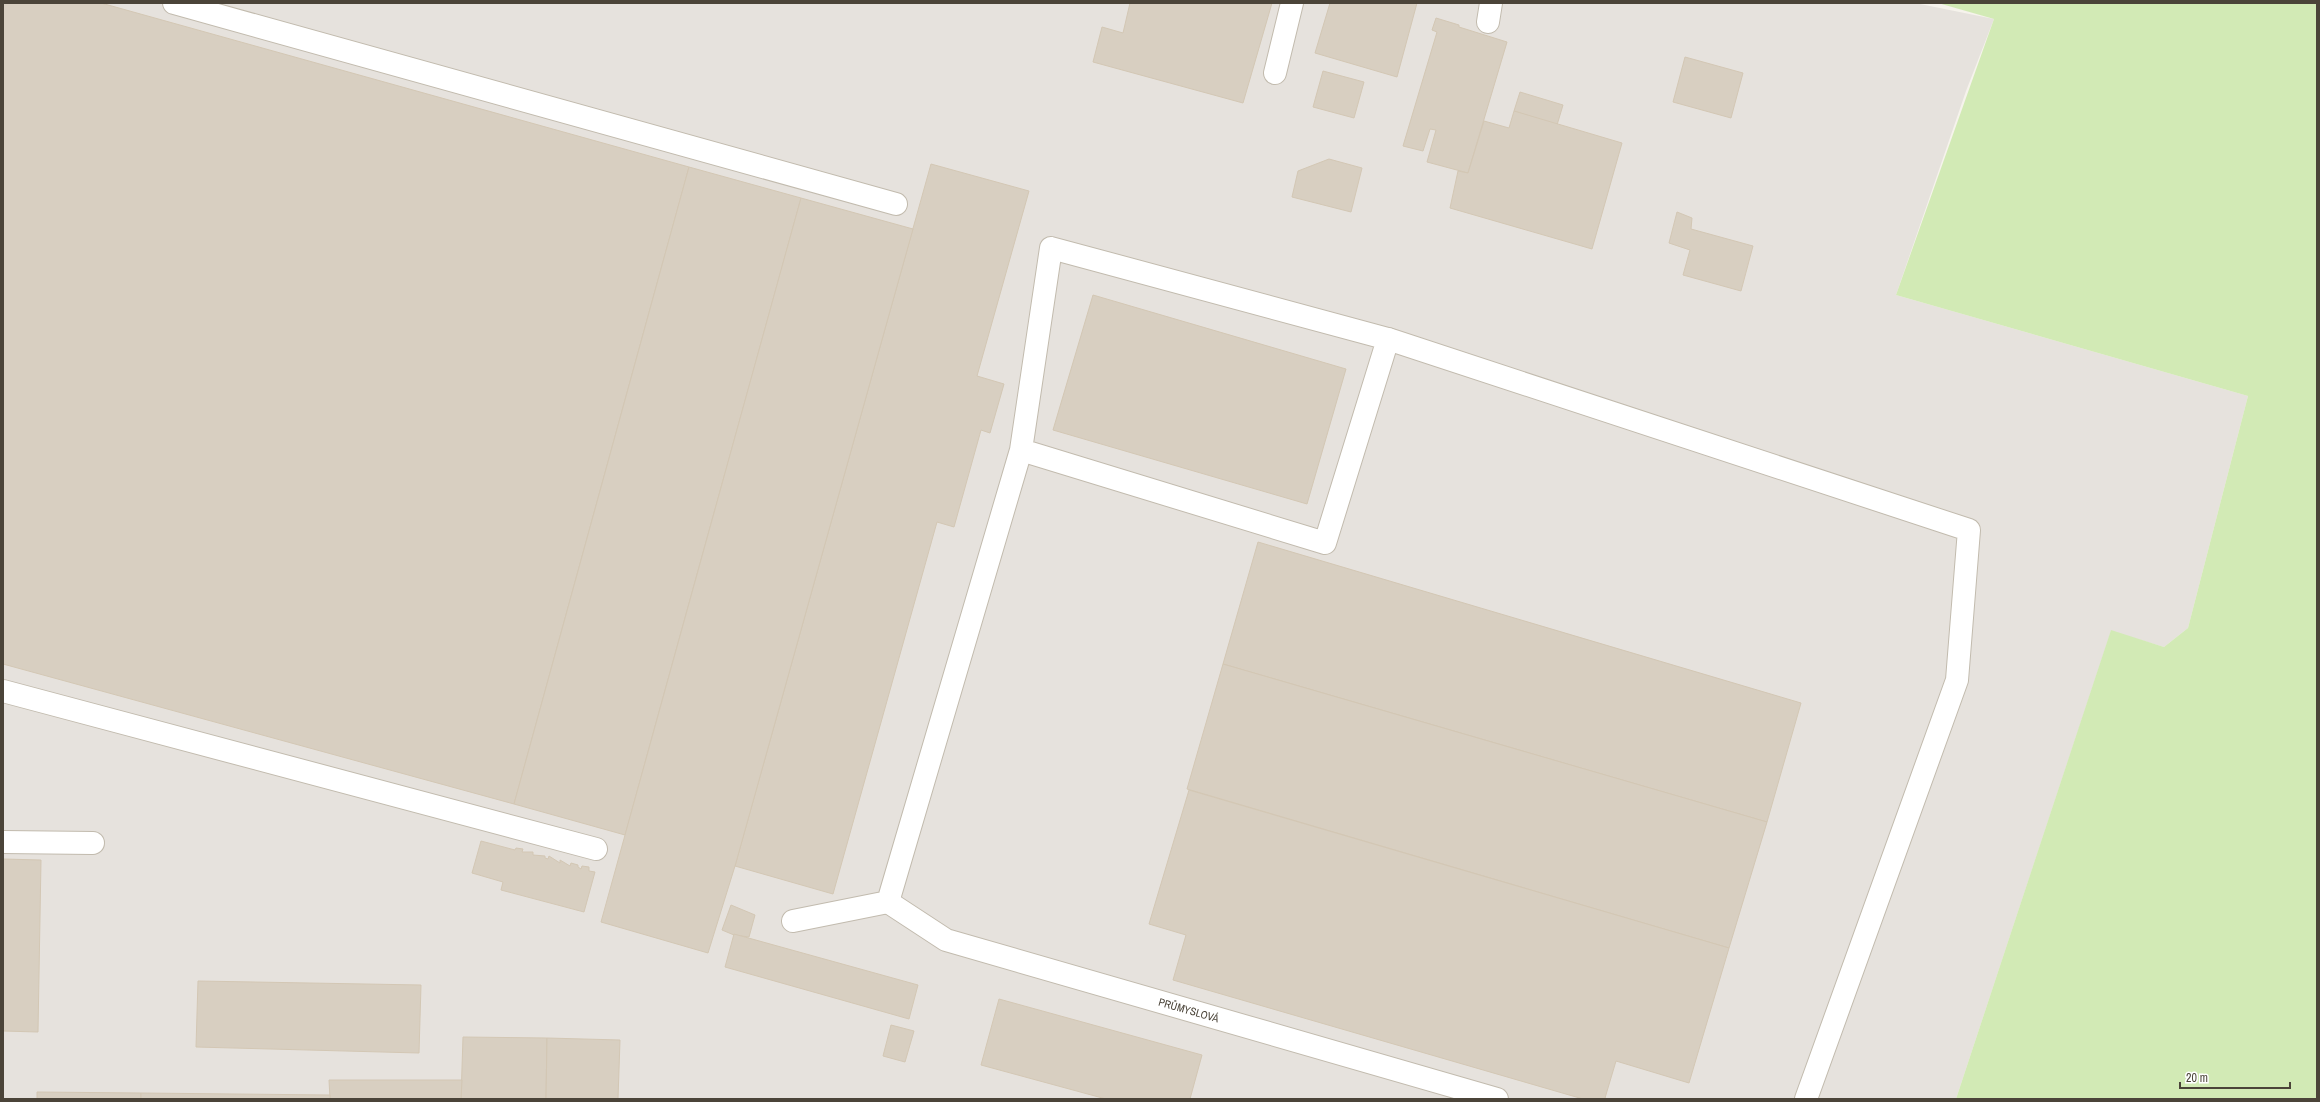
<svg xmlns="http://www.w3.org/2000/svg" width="2320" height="1102" font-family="'Archivo Narrow',sans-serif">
  <rect width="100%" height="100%" fill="#f6f3ec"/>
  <!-- industrial -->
  <path fill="#e6e2dd" d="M 3,3 L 1915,3 L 1994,19 L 1966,91 L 1896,295 L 2248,396 L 2188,628 L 2164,647 L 2111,631 L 1956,1099 L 3,1099 Z"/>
  <!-- green -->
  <path fill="#d2eab5" d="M 1938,3 L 2317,3 L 2317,1099 L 1956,1099 L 2111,630 L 2164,647 L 2188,628 L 2248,396 L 1896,295 L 1994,19 Z"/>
  <!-- building -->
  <g fill="#d8cfc1" stroke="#d3c7b4">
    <path d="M 3,3 L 101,3 L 689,167 L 514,804 L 3,664 Z"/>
    <path d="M 1130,3 L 1272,3 L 1243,103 L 1093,62 L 1102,27 L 1123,33 Z"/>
    <path d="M 1330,3 L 1417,3 L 1397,77 L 1315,53 Z"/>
    <path d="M 1436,18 L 1459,25 L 1459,27 L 1507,42 L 1468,173 L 1427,162 L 1436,130 L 1430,129 L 1423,151 L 1403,146 L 1437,32 L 1432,30 Z"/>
    <path d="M 1685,57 L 1743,73 L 1731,118 L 1673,102 Z"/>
    <path d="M 1323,71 L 1364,82 L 1354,118 L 1313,107 Z"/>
    <path d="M 1520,92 L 1563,105 L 1557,125 L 1514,111 Z"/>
    <path d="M 1514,111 L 1622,143 L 1592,249 L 1450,208 L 1458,171 L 1468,173 L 1484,121 L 1509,128 Z"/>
    <path d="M 1329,159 L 1362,168 L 1351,212 L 1292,197 L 1298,171 Z"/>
    <path d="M 931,164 L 1029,191 L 977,376 L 1004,384 L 990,433 L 981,430 L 954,527 L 937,522 L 833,894 L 735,866 Z"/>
    <path d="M 689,167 L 801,198 L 625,835 L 514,804 Z"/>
    <path d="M 801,198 L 913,229 L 735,866 L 708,953 L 601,922 Z"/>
    <path d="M 1677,212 L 1692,218 L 1691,229 L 1753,246 L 1741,291 L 1683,275 L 1690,250 L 1669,243 Z"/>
    <path d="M 1093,295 L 1346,369 L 1307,504 L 1053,430 Z"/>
    <path d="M 1258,542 L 1801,703 L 1767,822 L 1223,664 Z"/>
    <path d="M 1223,664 L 1767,822 L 1729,948 L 1187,789 Z"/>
    <path d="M 1189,790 L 1729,948 L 1689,1083 L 1616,1061 L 1605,1098 L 1607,1099 L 1583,1099 L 1173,980 L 1186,935 L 1149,924 Z"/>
    <path d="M 481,841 L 515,850 L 516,848 L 523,849 L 522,852 L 533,852 L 533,855 L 545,856 L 545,858 L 548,859 L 549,856 L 560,863 L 560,860 L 570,866 L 571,863 L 578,865 L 578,867 L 581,869 L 582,866 L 589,867 L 589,871 L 595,872 L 584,912 L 501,890 L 503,882 L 472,873 Z"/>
    <path d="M 3,859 L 41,860 L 38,1032 L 3,1031 Z"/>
    <path d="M 731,905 L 755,915 L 749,937 L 734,935 L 722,930 Z"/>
    <path d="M 734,934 L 918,985 L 909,1019 L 725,967 Z"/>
    <path d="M 198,981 L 421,985 L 419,1053 L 196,1047 Z"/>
    <path d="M 999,999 L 1202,1055 L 1190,1099 L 1106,1099 L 981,1065 Z"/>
    <path d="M 891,1025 L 914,1031 L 905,1062 L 883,1056 Z"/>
    <path d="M 463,1037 L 547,1038 L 546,1099 L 461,1099 Z"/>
    <path d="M 547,1038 L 620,1040 L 618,1099 L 546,1099 Z"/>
    <path d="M 329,1080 L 462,1080 L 461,1099 L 330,1099 Z"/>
    <path d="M 37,1092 L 141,1093 L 141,1099 L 37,1099 Z"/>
    <path d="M 141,1093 L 330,1095 L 330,1099 L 141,1099 Z"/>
  </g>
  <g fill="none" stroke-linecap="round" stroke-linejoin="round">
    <!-- minor casing -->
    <g stroke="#c2bbae" stroke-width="24">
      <g id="minor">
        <path d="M 174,3 L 896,204"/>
        <path d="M 1488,22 L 1491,3"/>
        <path d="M 1275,73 L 1292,3"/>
        <path d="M 1388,339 L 1969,530 L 1957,680 L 1806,1099"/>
        <path d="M 3,691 L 596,849"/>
        <path d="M 3,842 L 93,843"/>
        <path id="s1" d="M 888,902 L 946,940 L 1497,1099"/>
        <path d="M 793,921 L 888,902 L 1021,450 L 1051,248 L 1388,339 L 1325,543 L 1021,450"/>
      </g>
    </g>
    <!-- minor -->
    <use href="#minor" stroke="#fff" stroke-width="22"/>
  </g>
  <g text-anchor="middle" stroke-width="4" stroke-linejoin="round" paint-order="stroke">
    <!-- street labels -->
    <g font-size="11" fill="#4b4439" stroke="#fff">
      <text dy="4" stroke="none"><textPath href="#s1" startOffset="322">PRŮMYSLOVÁ</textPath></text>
    </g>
  </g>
  <!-- border -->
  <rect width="2320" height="1102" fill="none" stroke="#4b4439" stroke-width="8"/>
  <!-- scale -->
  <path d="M2180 1082v6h110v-6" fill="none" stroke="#4b4439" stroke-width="2"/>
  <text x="2186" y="1082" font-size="12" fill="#4b4439" stroke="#ffffff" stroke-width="3" paint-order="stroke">20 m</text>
</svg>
